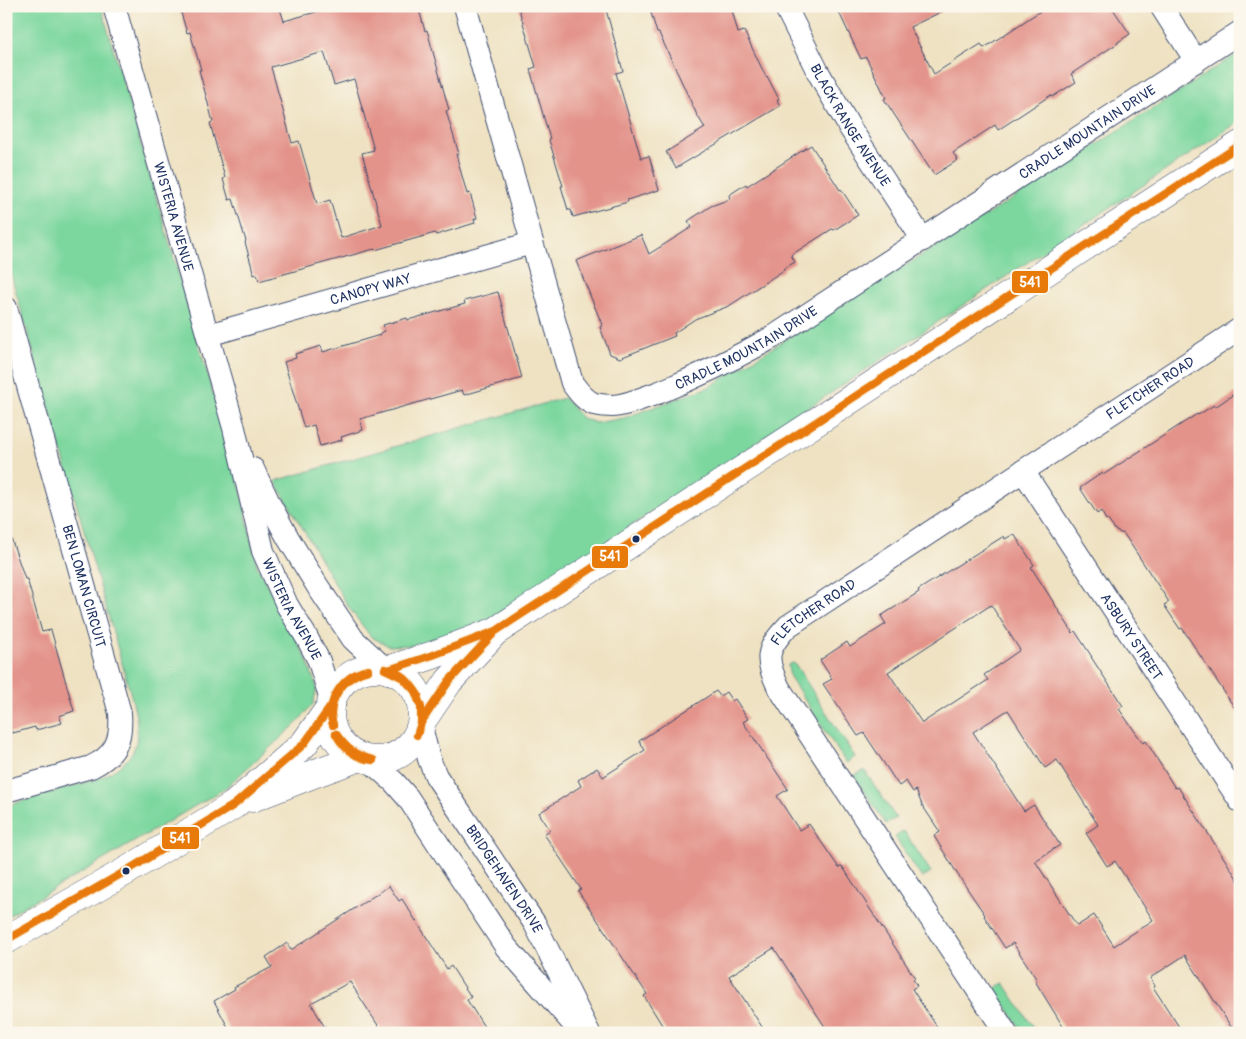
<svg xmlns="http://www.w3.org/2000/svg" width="1246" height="1039" font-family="Pangolin,sans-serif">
  <rect width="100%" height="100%" fill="#fbf7ec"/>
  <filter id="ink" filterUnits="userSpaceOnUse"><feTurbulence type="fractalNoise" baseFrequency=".02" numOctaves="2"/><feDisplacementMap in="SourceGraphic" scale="10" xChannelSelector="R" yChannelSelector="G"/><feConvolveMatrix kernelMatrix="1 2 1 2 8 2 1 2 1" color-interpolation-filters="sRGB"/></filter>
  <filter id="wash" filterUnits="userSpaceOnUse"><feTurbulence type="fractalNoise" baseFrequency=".0096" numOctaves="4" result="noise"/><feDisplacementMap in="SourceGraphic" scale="20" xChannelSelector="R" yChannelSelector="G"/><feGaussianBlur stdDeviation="1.12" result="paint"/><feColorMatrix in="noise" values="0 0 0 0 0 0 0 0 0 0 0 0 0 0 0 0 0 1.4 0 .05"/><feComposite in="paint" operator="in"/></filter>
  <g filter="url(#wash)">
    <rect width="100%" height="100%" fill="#efe2c2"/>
    <!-- green -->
    <g fill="#7cd79e" stroke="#4c837e">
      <path d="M 6,6 L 101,6 L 241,491 L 257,566 L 306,658 L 317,688 L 313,704 L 296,724 L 224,789 L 6,917 L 6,806 L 97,779 C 141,760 143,738 131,695 L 6,257 Z"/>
      <path d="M 1240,52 L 1240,121 L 491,619 L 420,645 L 389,646 L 371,637 L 349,608 L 275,481 L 564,398 L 582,418 L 596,423 L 624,418 L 709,387 L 1014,198 Z"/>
      <path d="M 792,663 L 795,664 L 855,757 L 846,763 L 790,677 L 788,665 Z"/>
      <path d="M 864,770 L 896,818 L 886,824 L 854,776 Z"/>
      <path d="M 904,831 L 931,872 L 922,878 L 895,837 Z"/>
      <path d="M 1004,983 L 1033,1027 L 1024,1033 L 994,989 Z"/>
    </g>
    <g id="blocks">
      <!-- building -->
      <g fill="#e3938a" fill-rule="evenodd">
        <path d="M 179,6 L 279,6 L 284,21 L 337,6 L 418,6 L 425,31 L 427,30 L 449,110 L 446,111 L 459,154 L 456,154 L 467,194 L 470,193 L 477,218 L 474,219 L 475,223 L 436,235 L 435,233 L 375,250 L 374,249 L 259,281 L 257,274 L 254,275 L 245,242 L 246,241 L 233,199 L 229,200 L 223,179 L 225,178 L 210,123 L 213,122 L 199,70 L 201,70 L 190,32 L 187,33 ZM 324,52 L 334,85 L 354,79 L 374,150 L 362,153 L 382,225 L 341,238 L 330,200 L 317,204 L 299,141 L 292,143 L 271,67 Z"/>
        <path d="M 518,6 L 605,6 L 623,71 L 616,73 L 641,158 L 649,156 L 659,190 L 627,200 L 628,202 L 573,217 L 571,210 L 568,210 L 561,186 L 563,186 L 549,140 L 550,139 L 530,69 L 536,67 Z"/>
        <path d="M 649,6 L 731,6 L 738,33 L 744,31 L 766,77 L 767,76 L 779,99 L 777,100 L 780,106 L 676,168 L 666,152 L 705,128 L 697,115 L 659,33 L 657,33 Z"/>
        <path d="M 836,6 L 953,6 L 910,27 L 934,74 L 981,44 L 984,48 L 1048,6 L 1111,6 L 1130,34 L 1118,42 L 1118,43 L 1071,74 L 1076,82 L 1052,97 L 1051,95 L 998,130 L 995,125 L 953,153 L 958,160 L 934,175 L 884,99 L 886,98 L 866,57 L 861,59 Z"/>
        <path d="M 811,145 L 840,190 L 841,189 L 858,215 L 834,230 L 832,229 L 791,255 L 795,262 L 783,269 L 784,270 L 729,306 L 695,319 L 674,333 L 675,336 L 620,358 L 610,354 L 600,327 L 602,326 L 601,322 L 576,261 L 641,235 L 649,254 L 692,227 L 688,221 L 711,206 L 730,199 L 729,195 L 746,184 L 747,186 Z"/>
        <path d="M 498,292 L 522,378 L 464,395 L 462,390 L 360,419 L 363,430 L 341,437 L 342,440 L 320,446 L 314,425 L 304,428 L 284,362 L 296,358 L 295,354 L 321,346 L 323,352 L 380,335 L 380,333 L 385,331 L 383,325 L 407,318 L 408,320 L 465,304 L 464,301 Z"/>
        <path d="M 1240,390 L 1240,716 L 1182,628 L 1180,629 L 1164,605 L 1169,602 L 1124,534 L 1116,531 L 1107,519 L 1106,520 L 1101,511 L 1097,514 L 1080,488 L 1102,473 L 1103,475 L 1197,414 L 1198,415 L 1214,405 L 1215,407 Z"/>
        <path d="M 1014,534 L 1034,565 L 1031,567 L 1073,633 L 1075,631 L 1092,657 L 1091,657 L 1123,706 L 1119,709 L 1143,743 L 1146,741 L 1175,788 L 1178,787 L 1240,883 L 1240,1033 L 1235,1033 L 1185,955 L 1150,978 L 1155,986 L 1153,987 L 1183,1033 L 1067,1033 L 1035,981 L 1037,980 L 1013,943 L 1005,948 L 984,916 L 985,915 L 958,875 L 934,836 L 940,832 L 922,805 L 916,790 L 913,792 L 906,781 L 899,786 L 864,733 L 858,736 L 823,684 L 832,679 L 820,660 L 847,642 L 850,647 L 886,624 L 881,616 L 919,592 L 918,590 L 942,575 L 1004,536 L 1005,539 ZM 991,605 L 1020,650 L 984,675 L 988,680 L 922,723 L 888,672 ZM 1008,710 L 1045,768 L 1057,760 L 1098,825 L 1086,833 L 1107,866 L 1115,861 L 1153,920 L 1114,946 L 1094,915 L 1077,926 L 1035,861 L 1060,845 L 1034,805 L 1024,811 L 973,732 Z"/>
        <path d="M 10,535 L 25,579 L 27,579 L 42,632 L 51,630 L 74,711 L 59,716 L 62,723 L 36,730 L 35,727 L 13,733 L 13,732 L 6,734 L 6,536 Z"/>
        <path d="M 716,691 L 720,696 L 726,692 L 732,701 L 735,699 L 748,719 L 743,722 L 788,789 L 777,796 L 799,830 L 809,824 L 839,868 L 842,866 L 915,978 L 913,979 L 917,986 L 912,989 L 941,1033 L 829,1033 L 774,948 L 729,976 L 766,1033 L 667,1033 L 644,996 L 647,994 L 578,891 L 581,889 L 544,834 L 550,830 L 539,813 L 581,786 L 578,780 L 597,768 L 603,777 L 645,750 L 639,741 Z"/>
        <path d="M 389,886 L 399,901 L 402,899 L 447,969 L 451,966 L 471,997 L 467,1000 L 488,1033 L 383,1033 L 350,982 L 311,1003 L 328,1033 L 231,1033 L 214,1001 L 235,989 L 234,987 L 272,967 L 266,957 L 287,943 L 291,950 Z"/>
      </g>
    </g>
  </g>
  <g filter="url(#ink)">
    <use href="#blocks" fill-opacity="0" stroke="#3b4a6d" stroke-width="1"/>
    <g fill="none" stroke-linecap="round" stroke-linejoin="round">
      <!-- minor casing -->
      <g stroke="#3b4a6d" stroke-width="24">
        <g id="minor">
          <path id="s1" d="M 114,6 L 234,428 L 263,551 L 287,605 L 307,638 L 319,661 L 332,703"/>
          <path id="s2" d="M 465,6 L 572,383 C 578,391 584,400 594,404 C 599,405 607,406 613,406 C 629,405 645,397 660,392 C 699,376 736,358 773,337 L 1240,32"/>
          <path id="s3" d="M 785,6 L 818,72 L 850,128 L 923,240"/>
          <path d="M 1161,6 L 1196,61"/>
          <path id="s4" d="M 6,308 L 120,713 C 122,740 116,755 91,767 L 6,791"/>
          <path id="s5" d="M 208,335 L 532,243"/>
          <path d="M 253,469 L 270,505 L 288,538 L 318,587 L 353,639 L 385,669"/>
          <path id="s6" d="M 1023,471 L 1240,801"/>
          <path id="s7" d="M 421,727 L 429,759 L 436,776 L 535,924 L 589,1033"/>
          <path d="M 368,759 L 394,782 L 408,798 L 506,947 L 577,1028"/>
          <path id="s8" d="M 1006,1033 L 779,688 C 765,659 765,650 788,626 L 1023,471 L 1240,329"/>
        </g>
      </g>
      <!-- secondary casing -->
      <g stroke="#3b4a6d" stroke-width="29">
        <g id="secondary">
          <circle cx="376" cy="714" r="46"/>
          <path d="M 388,670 L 433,655 L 496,631 L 1240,145"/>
          <path d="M 422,721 L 449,681 L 491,636"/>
          <path d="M 252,798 L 321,771 L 360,757"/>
          <path d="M 6,940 L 128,870 L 234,805 L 304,744 L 331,706"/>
        </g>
      </g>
      <!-- minor -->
      <use href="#minor" stroke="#fff" stroke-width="22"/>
      <!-- secondary -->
      <use href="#secondary" stroke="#fff" stroke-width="28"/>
      <!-- bus-1 casing -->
      <g stroke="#fbf7ec" stroke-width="11">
        <g id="bus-1">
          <path d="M 385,669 C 402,673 409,681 418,695"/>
          <path d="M 385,669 L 403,678 L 415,691 L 421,707 L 421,723 L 417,735"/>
          <path d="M 388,670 L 433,655 L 496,631 L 1240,145"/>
          <path d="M 422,721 L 449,681 L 493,634"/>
          <path d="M 333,725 C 325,700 344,675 368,670"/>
          <path d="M 333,725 C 332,721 331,717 331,713 C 332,692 349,674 368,670"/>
          <path d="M 336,734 C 347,749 354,755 373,760"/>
          <path d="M 336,734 C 343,748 356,759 373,760"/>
          <path d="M 6,940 L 128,870 L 234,805 L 304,744 L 331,706"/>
        </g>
      </g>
      <!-- bus-1 -->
      <use href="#bus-1" stroke="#e87a09" stroke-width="8"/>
    </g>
  </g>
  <!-- markers -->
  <g fill="#1b2f5e" stroke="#fbf7ec" stroke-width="2">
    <circle cx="636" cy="539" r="4.5"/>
    <circle cx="126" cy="871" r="4.5"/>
  </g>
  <g text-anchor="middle" stroke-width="4" stroke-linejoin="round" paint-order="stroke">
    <!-- street labels -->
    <g font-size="14" fill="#1b2f5e" stroke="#fbf7ec">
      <text dy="5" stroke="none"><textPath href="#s3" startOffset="136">BLACK RANGE AVENUE</textPath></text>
      <text dy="5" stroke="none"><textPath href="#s2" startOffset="992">CRADLE MOUNTAIN DRIVE</textPath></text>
      <text dy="5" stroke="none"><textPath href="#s1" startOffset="219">WISTERIA AVENUE</textPath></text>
      <text dy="5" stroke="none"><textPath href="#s5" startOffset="169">CANOPY WAY</textPath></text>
      <text dy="5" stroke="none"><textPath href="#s2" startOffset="588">CRADLE MOUNTAIN DRIVE</textPath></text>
      <text dy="5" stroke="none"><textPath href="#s8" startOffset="916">FLETCHER ROAD</textPath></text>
      <text dy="5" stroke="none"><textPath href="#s4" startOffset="289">BEN LOMAN CIRCUIT</textPath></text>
      <text dy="5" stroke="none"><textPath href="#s1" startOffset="630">WISTERIA AVENUE</textPath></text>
      <text dy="5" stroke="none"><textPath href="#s8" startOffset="511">FLETCHER ROAD</textPath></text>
      <text dy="5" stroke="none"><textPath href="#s6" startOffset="198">ASBURY STREET</textPath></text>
      <text dy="5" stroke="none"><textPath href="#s7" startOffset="175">BRIDGEHAVEN DRIVE</textPath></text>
    </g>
  </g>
  <g stroke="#fbf7ec" stroke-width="2">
    <rect x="1011" y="270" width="38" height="24" rx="5" fill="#e87a09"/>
    <rect x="591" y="545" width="38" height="24" rx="5" fill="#e87a09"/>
    <rect x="161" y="826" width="39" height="24" rx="5" fill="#e87a09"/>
  </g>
  <g font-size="14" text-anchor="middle" font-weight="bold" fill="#fff">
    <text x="1030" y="287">541</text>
    <text x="610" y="561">541</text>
    <text x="180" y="843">541</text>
  </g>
  <!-- margin -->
  <rect width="1246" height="1039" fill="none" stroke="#fbf7ec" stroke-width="25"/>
</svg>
